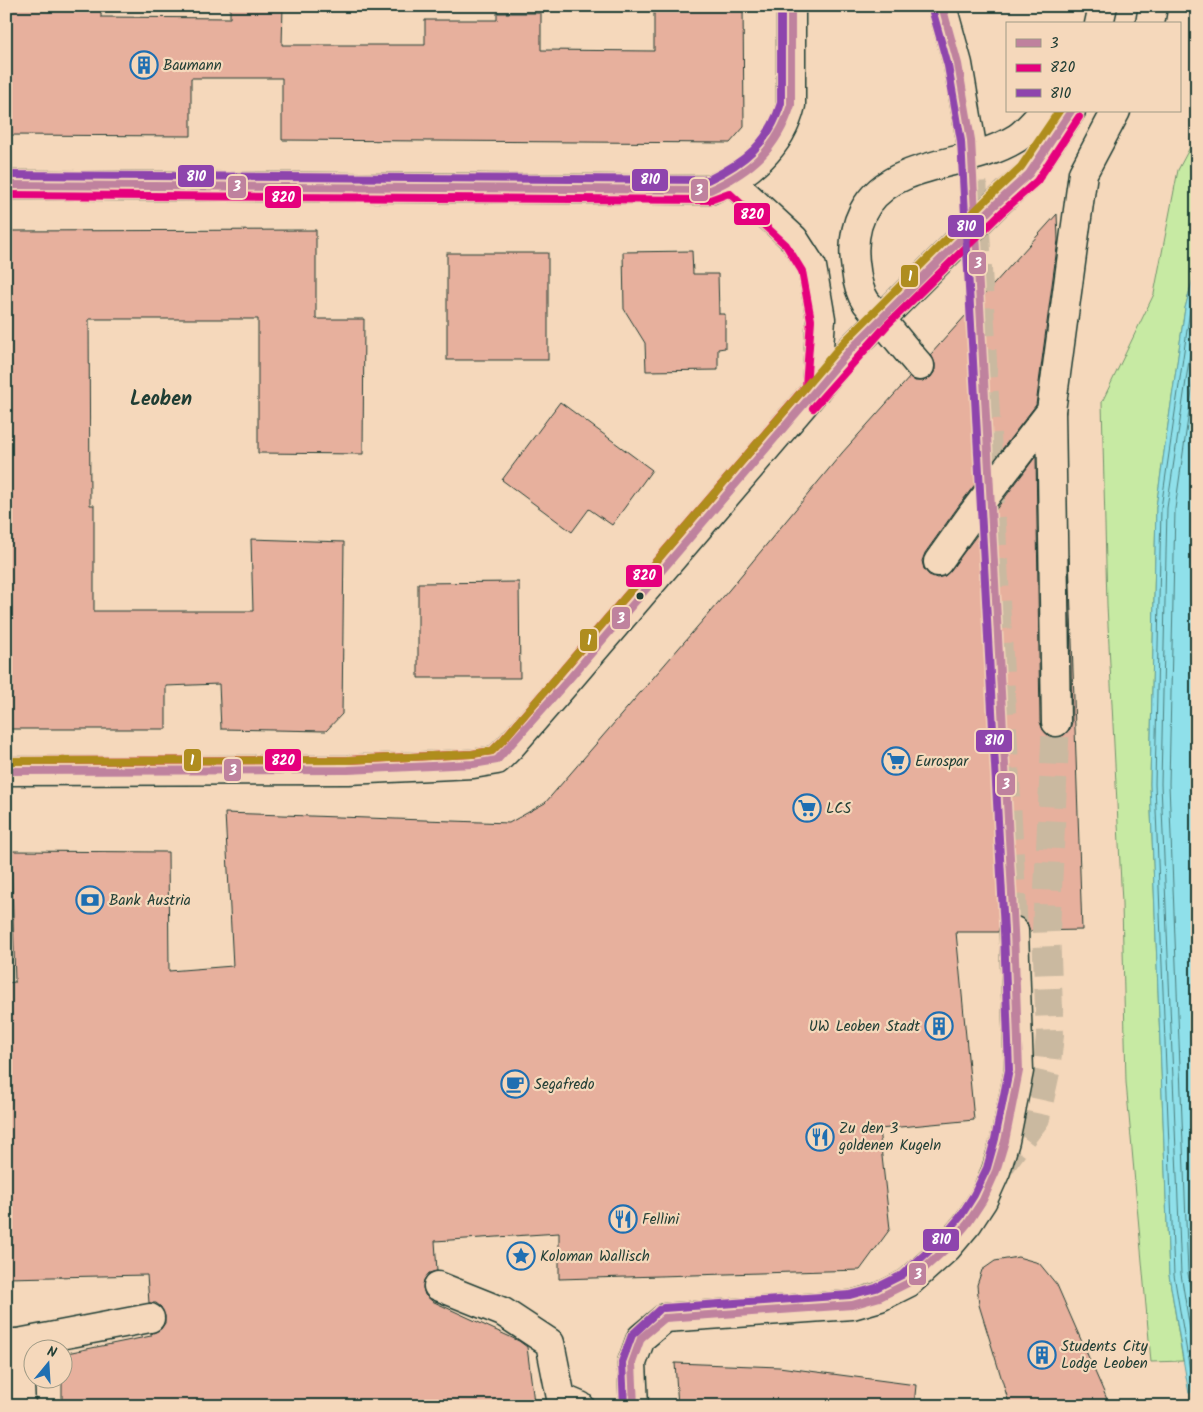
<svg xmlns="http://www.w3.org/2000/svg" width="1203" height="1412" font-family="Kalam,sans-serif">
  <rect width="100%" height="100%" fill="#f5d8bb"/>
  <filter id="ink" filterUnits="userSpaceOnUse"><feTurbulence type="fractalNoise" baseFrequency=".02" numOctaves="2"/><feDisplacementMap in="SourceGraphic" scale="10" xChannelSelector="R" yChannelSelector="G"/><feConvolveMatrix kernelMatrix="1 2 1 2 8 2 1 2 1" color-interpolation-filters="sRGB"/></filter>
  <g filter="url(#ink)">
    <!-- green -->
    <path fill="#c7eaa3" stroke="#73946c" d="M 1197,134 L 1197,264 L 1185,308 L 1156,507 L 1150,784 L 1169,1275 L 1183,1361 L 1151,1362 L 1126,1082 L 1122,903 L 1107,605 L 1102,402 L 1154,294 L 1178,170 Z"/>
    <!-- water -->
    <path fill="#8fe0ea" stroke="#629fa1" d="M 1197,264 L 1197,1406 L 1191,1406 L 1169,1275 L 1150,784 L 1156,507 L 1185,308 Z"/>
    <!-- pier -->
    <path fill="#f5d8bb" d="M 1197,1391 L 1197,1406 L 1189,1406 L 1187,1394 Z"/>
    <g fill="none" stroke-linecap="round" stroke-linejoin="round">
      <!-- shore -->
      <g stroke="#4c7e7d" stroke-width="1">
        <path d="M 1197,307 L 1167,508 L 1161,784 L 1181,1274 L 1197,1372"/>
        <path d="M 1197,356 L 1175,509 L 1169,784 L 1188,1273 L 1197,1326"/>
        <path d="M 1196,1406 L 1174,1275 L 1155,784 L 1161,508 L 1190,310 L 1197,283"/>
      </g>
    </g>
    <!-- building -->
    <g fill="#e7b09d" stroke="#1f3d34">
      <path d="M 6,6 L 101,6 L 101,17 L 230,18 L 230,6 L 283,6 L 282,45 L 425,45 L 425,20 L 497,20 L 497,13 L 541,13 L 541,50 L 654,51 L 654,6 L 743,6 L 744,127 L 730,143 L 282,140 L 282,78 L 191,78 L 191,136 L 6,135 Z"/>
      <path d="M 1057,214 L 1058,240 L 1036,405 L 960,504 L 925,553 L 922,561 L 924,569 L 929,575 L 937,578 L 945,576 L 950,571 L 1036,456 L 1040,722 L 1043,730 L 1049,736 L 1056,738 L 1064,735 L 1070,729 L 1072,722 L 1069,555 L 1082,930 L 1030,931 L 1027,922 L 1021,917 L 1014,915 L 1005,918 L 1000,924 L 998,932 L 956,932 L 974,1120 L 879,1129 L 890,1229 L 860,1270 L 559,1279 L 559,1233 L 435,1241 L 437,1271 L 429,1273 L 424,1280 L 423,1288 L 425,1295 L 432,1301 L 519,1341 L 527,1347 L 534,1402 L 482,1406 L 62,1406 L 62,1354 L 151,1336 L 151,1334 L 161,1329 L 165,1323 L 165,1316 L 161,1307 L 156,1303 L 149,1303 L 147,1275 L 6,1278 L 6,983 L 15,982 L 11,851 L 168,852 L 169,971 L 233,966 L 225,813 L 509,823 L 545,803 L 729,590 L 842,453 L 910,377 L 915,381 L 922,381 L 931,377 L 935,371 L 935,364 L 931,354 Z"/>
      <path d="M 316,230 L 316,319 L 364,319 L 363,454 L 258,453 L 258,319 L 89,319 L 90,505 L 94,505 L 94,611 L 253,611 L 251,539 L 344,542 L 342,714 L 326,731 L 221,729 L 219,684 L 166,686 L 166,729 L 6,729 L 6,231 Z"/>
      <path d="M 692,251 L 693,274 L 718,274 L 719,314 L 725,314 L 725,348 L 718,349 L 718,370 L 646,371 L 645,343 L 624,309 L 623,252 Z"/>
      <rect x="447" y="253" width="101" height="107"/>
      <path d="M 560,402 L 652,470 L 612,525 L 589,509 L 572,532 L 502,480 Z"/>
      <path d="M 519,582 L 520,678 L 418,678 L 418,583 Z"/>
      <path d="M 1018,1257 L 1039,1263 L 1057,1285 L 1110,1406 L 1010,1406 L 979,1305 L 977,1285 L 982,1270 L 995,1261 Z"/>
      <path d="M 675,1363 L 779,1367 L 916,1385 L 914,1406 L 678,1406 Z"/>
    </g>
    <g fill="none" stroke-linecap="round" stroke-linejoin="round">
      <!-- minor-tunnel -->
      <g stroke="#cab9a0" stroke-width="28" stroke-dasharray="28 14" stroke-linecap="butt">
        <path d="M 971,140 L 1014,931"/>
        <path d="M 997,1170 L 1036,1118 L 1046,1072 L 1050,1035 L 1046,931 L 1056,722"/>
      </g>
      <!-- minor casing -->
      <g stroke="#1f3d34" stroke-width="31">
        <g id="minor">
          <path d="M 942,6 L 958,64 L 971,140"/>
          <path d="M 1099,24 L 1103,6"/>
          <path d="M 1150,24 L 1153,6"/>
          <path d="M 731,181 L 794,239 L 812,267 L 821,319 L 816,390"/>
          <path d="M 6,185 L 710,190 C 749,174 781,147 791,105 L 791,6"/>
          <path d="M 920,366 C 907,351 894,335 881,319 C 876,314 871,308 866,302 C 860,293 857,281 856,270 C 849,227 864,192 906,175 C 942,160 983,159 1017,138 C 1027,131 1036,120 1044,111"/>
          <path d="M 1051,411 L 1056,722"/>
          <path d="M 938,562 L 973,513 L 1051,411 L 1083,173 L 1116,111"/>
          <path d="M 6,771 L 348,770 L 473,764 L 497,760 L 510,747 L 570,678 L 851,349 L 995,205 L 1029,174 L 1071,111"/>
          <path d="M 438,1286 L 503,1312 L 550,1343 L 561,1398 L 580,1406"/>
          <path d="M 6,1343 L 18,1343 L 21,1406"/>
          <path d="M 18,1343 L 150,1318"/>
          <path d="M 634,1406 L 632,1363 L 641,1338 L 665,1318 L 852,1305 L 880,1297 L 908,1283 L 947,1248 L 968,1223 L 983,1200 L 996,1171 L 1005,1141 L 1019,1071 L 1014,931"/>
        </g>
      </g>
      <!-- minor -->
      <use href="#minor" stroke="#f5d8bb" stroke-width="28"/>
      <!-- bus-1 casing -->
      <g stroke="#f5d8bb" stroke-width="11">
        <g id="bus-1">
          <path d="M 6,185 L 710,190 C 751,171 777,149 791,105 L 791,6"/>
          <path d="M 6,771 L 348,770 L 473,764 L 497,760 L 570,678 L 851,349 L 995,205 L 1029,174 L 1071,111"/>
          <path d="M 665,1318 L 852,1305 L 880,1297 L 908,1283 L 947,1248 L 968,1223 L 983,1200 L 996,1171 L 1005,1141 L 1019,1071 L 1014,931 L 971,140 L 958,64 L 942,6"/>
          <path d="M 634,1406 L 632,1363 L 641,1338 L 665,1318"/>
        </g>
      </g>
      <!-- bus-2 casing -->
      <g stroke="#f5d8bb" stroke-width="11">
        <g id="bus-2">
          <path d="M 6,195 L 710,200 L 729,193 L 786,245 L 802,271 L 811,320 L 806,386 L 503,740 L 492,751 L 472,754 L 348,760 L 6,761"/>
          <path d="M 813,408 L 887,325 L 1002,212 L 1037,181 L 1079,117"/>
        </g>
      </g>
      <!-- bus-3 casing -->
      <g stroke="#f5d8bb" stroke-width="11">
        <g id="bus-3">
          <path d="M 6,175 L 708,180 C 744,163 769,143 781,103 L 781,6"/>
          <path d="M 664,1308 L 850,1295 L 876,1288 L 902,1275 L 940,1241 L 960,1217 L 974,1195 L 987,1168 L 995,1139 L 1009,1070 L 1004,931 L 961,141 L 948,66 L 932,9"/>
          <path d="M 624,1406 L 622,1362 L 632,1335 L 659,1310"/>
        </g>
      </g>
      <!-- bus-4 casing -->
      <g stroke="#f5d8bb" stroke-width="11">
        <path id="bus-4" d="M 6,761 L 348,760 L 472,754 L 492,751 L 503,740 L 843,343 L 988,198 L 1021,167 L 1059,111"/>
      </g>
      <!-- bus-1 -->
      <use href="#bus-1" stroke="#bf829e" stroke-width="8"/>
      <!-- bus-2 -->
      <use href="#bus-2" stroke="#e5007d" stroke-width="8"/>
      <!-- bus-3 -->
      <use href="#bus-3" stroke="#8e44ad" stroke-width="8"/>
      <!-- bus-4 -->
      <use href="#bus-4" stroke="#af8d1f" stroke-width="8"/>
    </g>
  </g>
  <!-- icons -->
  <defs>
    <g id="building-ring" transform="scale(1.4375)"><circle r="9.5" fill="#f5d8bb" stroke="#1f6fb2" stroke-width="1.5"/><path d="M-4-6H4V6H1V3H-1V6H-4ZM-2.5-4.3h1.7v1.8h-1.7ZM.8-4.3h1.7v1.8H.8ZM-2.5-1h1.7V.8h-1.7ZM.8-1h1.7V.8H.8Z" fill="#1f6fb2"/></g>
    <g id="supermarket-ring" transform="scale(1.4375)"><circle r="9.5" fill="#f5d8bb" stroke="#1f6fb2" stroke-width="1.5"/><path d="M-6-5.5h2.5l.6 2H6L4.5 2H-2.5L-4.4-4H-6ZM-1.5 3.2a1.3 1.3 0 1 0 .1 0ZM3 3.2a1.3 1.3 0 1 0 .1 0Z" fill="#1f6fb2"/></g>
    <g id="bank-ring" transform="scale(1.4375)"><circle r="9.5" fill="#f5d8bb" stroke="#1f6fb2" stroke-width="1.5"/><path d="M-6-4H6V4H-6ZM0-2.3a2.3 2.3 0 1 0 0 4.6a2.3 2.3 0 1 0 0-4.6Z" fill="#1f6fb2"/></g>
    <g id="cafe-ring" transform="scale(1.4375)"><circle r="9.5" fill="#f5d8bb" stroke="#1f6fb2" stroke-width="1.5"/><path d="M-5.5-4.5H6V0H3Q3 3.5 0 3.5H-2.5Q-5.5 3.5-5.5 0ZM3-3.2v2h1.7v-2ZM-6 4.5H4V6H-6Z" fill="#1f6fb2"/></g>
    <g id="restaurant-ring" transform="scale(1.4375)"><circle r="9.5" fill="#f5d8bb" stroke="#1f6fb2" stroke-width="1.5"/><path d="M-5-6h1v4h1v-4h1v4h1v-4h1v5L-1.5 .5V6h-2V.5L-5-1ZM5-6V6H3V1.5H1.5Q1.5-4 5-6Z" fill="#1f6fb2"/></g>
    <g id="sight-ring" transform="scale(1.4375)"><circle r="9.5" fill="#f5d8bb" stroke="#1f6fb2" stroke-width="1.5"/><path d="M0-6L1.8-2.2L6-1.7L2.9 1.2L3.7 5.4L0 3.3L-3.7 5.4L-2.9 1.2L-6-1.7L-1.8-2.2Z" fill="#1f6fb2"/></g>
  </defs>
  <g fill-rule="evenodd">
    <use href="#building-ring" x="144" y="65"/>
    <use href="#supermarket-ring" x="896" y="761"/>
    <use href="#supermarket-ring" x="807" y="808"/>
    <use href="#bank-ring" x="90" y="900"/>
    <use href="#building-ring" x="939" y="1026"/>
    <use href="#cafe-ring" x="515" y="1084"/>
    <use href="#restaurant-ring" x="820" y="1137"/>
    <use href="#restaurant-ring" x="623" y="1219"/>
    <use href="#sight-ring" x="521" y="1256"/>
    <use href="#building-ring" x="1042" y="1355"/>
  </g>
  <!-- markers -->
  <circle fill="#1f3d34" stroke="#f5d8bb" stroke-width="2" cx="640" cy="596" r="4.5"/>
  <g text-anchor="middle" stroke-width="4.5" stroke-linejoin="round" paint-order="stroke">
    <!-- poi labels -->
    <g font-size="15" fill="#1f3d34" stroke="#f5d8bb" text-anchor="start">
      <text x="163" y="70">Baumann</text>
      <text x="915" y="766">Eurospar</text>
      <text x="826" y="813">LCS</text>
      <text x="109" y="905">Bank Austria</text>
      <text x="920" y="1031" text-anchor="end">UW Leoben Stadt</text>
      <text x="534" y="1089">Segafredo</text>
      <text x="839" y="1133">Zu den 3<tspan x="839" dy="17">goldenen Kugeln</tspan></text>
      <text x="642" y="1224">Fellini</text>
      <text x="540" y="1261">Koloman Wallisch</text>
      <text x="1061" y="1351">Students City<tspan x="1061" dy="17">Lodge Leoben</tspan></text>
    </g>
    <!-- district labels -->
    <g font-size="20" font-weight="bold" fill="#1f3d34" stroke="#f5d8bb">
      <text x="161" y="405">Leoben</text>
    </g>
  </g>
  <g stroke="#f5d8bb" stroke-width="2">
    <rect x="177" y="164" width="38" height="24" rx="5" fill="#8e44ad"/>
    <rect x="631" y="168" width="38" height="24" rx="5" fill="#8e44ad"/>
    <rect x="227" y="175" width="20" height="24" rx="5" fill="#bf829e"/>
    <rect x="690" y="178" width="19" height="24" rx="5" fill="#bf829e"/>
    <rect x="264" y="185" width="38" height="24" rx="5" fill="#e5007d"/>
    <rect x="733" y="202" width="38" height="24" rx="5" fill="#e5007d"/>
    <rect x="947" y="214" width="38" height="24" rx="5" fill="#8e44ad"/>
    <rect x="968" y="251" width="19" height="24" rx="5" fill="#bf829e"/>
    <rect x="900" y="264" width="19" height="24" rx="5" fill="#af8d1f"/>
    <rect x="625" y="564" width="38" height="24" rx="5" fill="#e5007d"/>
    <rect x="611" y="606" width="20" height="24" rx="5" fill="#bf829e"/>
    <rect x="579" y="628" width="19" height="24" rx="5" fill="#af8d1f"/>
    <rect x="975" y="729" width="38" height="24" rx="5" fill="#8e44ad"/>
    <rect x="264" y="748" width="38" height="24" rx="5" fill="#e5007d"/>
    <rect x="183" y="748" width="19" height="24" rx="5" fill="#af8d1f"/>
    <rect x="223" y="758" width="19" height="24" rx="5" fill="#bf829e"/>
    <rect x="996" y="772" width="20" height="24" rx="5" fill="#bf829e"/>
    <rect x="922" y="1228" width="38" height="24" rx="5" fill="#8e44ad"/>
    <rect x="908" y="1262" width="19" height="24" rx="5" fill="#bf829e"/>
  </g>
  <g font-size="14" text-anchor="middle" font-weight="bold" fill="#fff">
    <text x="196" y="181">810</text>
    <text x="650" y="184">810</text>
    <text x="237" y="191">3</text>
    <text x="699" y="195">3</text>
    <text x="283" y="202">820</text>
    <text x="752" y="219">820</text>
    <text x="966" y="231">810</text>
    <text x="978" y="268">3</text>
    <text x="910" y="281">1</text>
    <text x="644" y="580">820</text>
    <text x="621" y="623">3</text>
    <text x="589" y="645">1</text>
    <text x="994" y="745">810</text>
    <text x="283" y="765">820</text>
    <text x="192" y="765">1</text>
    <text x="233" y="775">3</text>
    <text x="1006" y="789">3</text>
    <text x="941" y="1244">810</text>
    <text x="918" y="1279">3</text>
  </g>
  <!-- margin -->
  <rect width="1203" height="1412" fill="none" stroke="#f5d8bb" stroke-width="25"/>
  <rect x="12" y="12" width="1178" height="1387" fill="none" stroke="#1f3d34" stroke-width="2" filter="url(#ink)"/>
  <!-- legend -->
  <rect x="1006" y="22" width="175" height="90" fill="#f5d8bb" stroke="#9f9a85"/>
  <rect x="1016" y="39" width="25" height="8" fill="#bf829e" stroke="#9f9a85"/>
  <text x="1050" y="48" font-size="15" fill="#1f3d34">3</text>
  <rect x="1016" y="64" width="25" height="8" fill="#e5007d" stroke="#9f9a85"/>
  <text x="1050" y="72" font-size="15" fill="#1f3d34">820</text>
  <rect x="1016" y="89" width="25" height="8" fill="#8e44ad" stroke="#9f9a85"/>
  <text x="1050" y="98" font-size="15" fill="#1f3d34">810</text>
  <!-- north arrow -->
  <g transform="translate(48 1364) rotate(18)"><circle r="24" fill="#f5d8bb" stroke="#9f9a85"/>
  <path d="M0-4L9 19L0 12L-9 19Z" fill="#1f6fb2"/>
  <text y="-8" font-size="14" font-weight="bold" text-anchor="middle" fill="#1f3d34">N</text>
  </g>
</svg>
